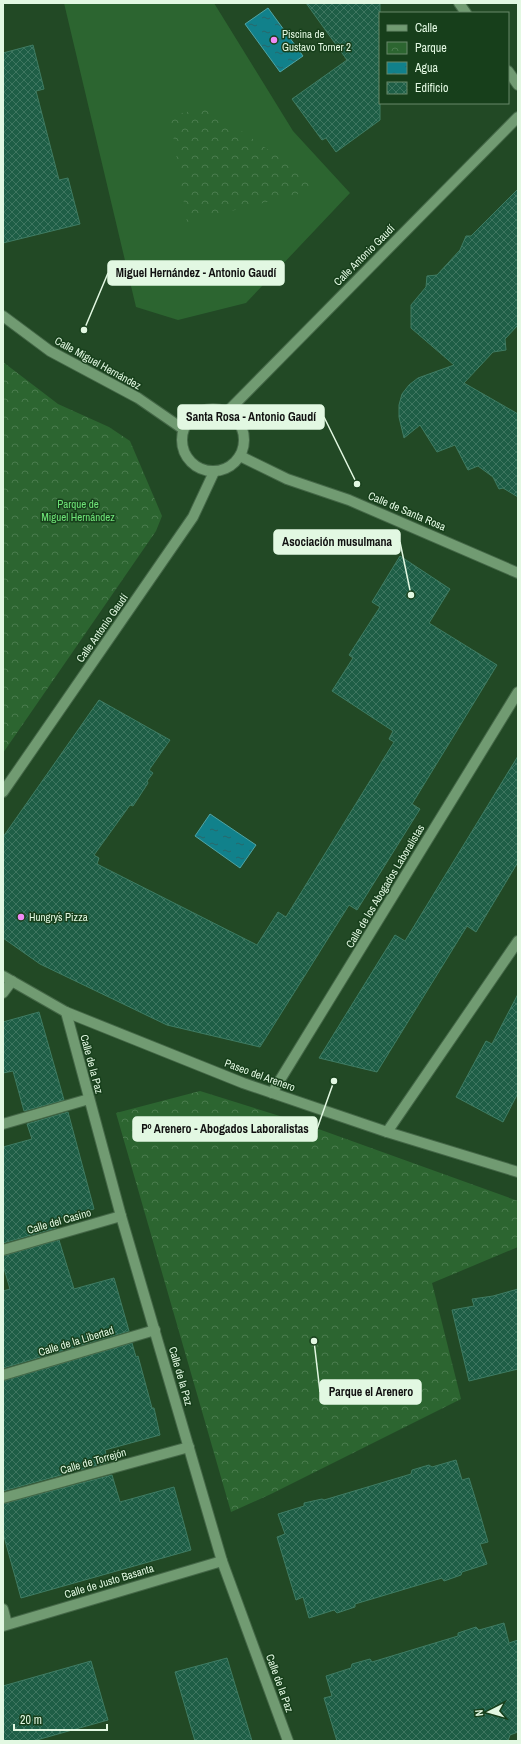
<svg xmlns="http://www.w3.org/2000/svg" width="521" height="1744" font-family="'Archivo Narrow',sans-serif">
  <defs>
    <pattern id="park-crowns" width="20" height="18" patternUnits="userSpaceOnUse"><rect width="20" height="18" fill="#2c6530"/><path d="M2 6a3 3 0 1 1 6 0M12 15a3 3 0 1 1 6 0" fill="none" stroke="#4a7c4e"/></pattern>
    <pattern id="water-ripples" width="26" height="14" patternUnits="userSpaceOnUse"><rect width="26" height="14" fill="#11818b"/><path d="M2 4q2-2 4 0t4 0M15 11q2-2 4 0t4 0" fill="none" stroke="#28686b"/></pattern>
    <pattern id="building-cross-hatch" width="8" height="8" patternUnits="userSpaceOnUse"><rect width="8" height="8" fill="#1e5e46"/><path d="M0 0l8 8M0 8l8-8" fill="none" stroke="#3e7660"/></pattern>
  </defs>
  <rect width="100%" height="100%" fill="#224925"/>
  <!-- grass -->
  <path fill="#2c6530" d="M 64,3 L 214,3 L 293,131 L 350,193 L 246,303 L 178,320 L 136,307 Z"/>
  <!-- park -->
  <g fill="url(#park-crowns)">
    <path d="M 207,107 L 323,188 L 187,222 L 170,116 Z"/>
    <path d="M 3,362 L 58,404 L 109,427 L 130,441 L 162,516 L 156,531 L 3,753 Z"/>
    <path d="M 200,1091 L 299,1122 L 518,1201 L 518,1247 L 432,1283 L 461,1399 L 271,1494 L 231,1512 L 116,1113 Z"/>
  </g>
  <!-- water -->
  <g fill="url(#water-ripples)" stroke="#50a5a5">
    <path d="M 268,8 L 303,56 L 280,72 L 245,24 Z"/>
    <path d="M 210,814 L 256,845 L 240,868 L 195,836 Z"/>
  </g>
  <!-- building -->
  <g fill="url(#building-cross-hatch)" stroke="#3f7c63">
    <path d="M 306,3 L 380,3 L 380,120 L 336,152 L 326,138 L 322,140 L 292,99 L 347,60 Z"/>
    <path d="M 33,45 L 44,89 L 36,91 L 59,180 L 68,178 L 80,224 L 3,243 L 3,53 Z"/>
    <path d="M 518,189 L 518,325 L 505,339 L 506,350 L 493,352 L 464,383 L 518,414 L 518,497 L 503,488 L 499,489 L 493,477 L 478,466 L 468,470 L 455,445 L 437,452 L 420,425 L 404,438 L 399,417 L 399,405 L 402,394 L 409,385 L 418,378 L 454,365 L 411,328 L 411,305 L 426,287 L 427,276 L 437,275 L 460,250 L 466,236 L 471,236 Z"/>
    <path d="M 400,556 L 450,589 L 429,623 L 497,665 L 412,804 L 420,809 L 357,910 L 349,905 L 260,1047 L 167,1025 L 40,964 L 3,938 L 3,837 L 99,700 L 170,740 L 149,770 L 153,773 L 147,781 L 148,783 L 133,806 L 130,805 L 94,855 L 99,858 L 97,864 L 257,945 L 278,912 L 286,917 L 394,742 L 389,739 L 393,731 L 332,691 L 353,658 L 349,655 L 380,607 L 372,602 Z"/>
    <path d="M 518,756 L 518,862 L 476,932 L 467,926 L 377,1072 L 319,1058 L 395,935 L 405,941 Z"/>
    <path d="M 518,994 L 518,1093 L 503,1122 L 456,1097 L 486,1041 L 492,1044 Z"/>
    <path d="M 39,1012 L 64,1100 L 24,1111 L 13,1071 L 3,1073 L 3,1022 Z"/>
    <path d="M 68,1112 L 94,1209 L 53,1220 L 56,1228 L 3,1243 L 3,1147 L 32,1139 L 27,1124 Z"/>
    <path d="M 59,1240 L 74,1289 L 114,1278 L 129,1331 L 3,1368 L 3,1291 L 10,1289 L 3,1265 L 3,1256 Z"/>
    <path d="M 518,1289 L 518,1369 L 469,1381 L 452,1310 L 474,1306 L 472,1299 L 493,1296 Z"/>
    <path d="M 132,1343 L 136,1357 L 138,1356 L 152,1408 L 154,1408 L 160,1435 L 105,1450 L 108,1462 L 3,1491 L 3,1381 Z"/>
    <path d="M 456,1460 L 462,1480 L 469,1478 L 480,1514 L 488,1542 L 480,1544 L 487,1564 L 462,1572 L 461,1575 L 444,1581 L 442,1578 L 355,1604 L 355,1607 L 337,1613 L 334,1610 L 309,1618 L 303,1597 L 296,1600 L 277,1537 L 285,1534 L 278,1514 L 304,1506 L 304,1503 L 322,1499 L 324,1500 L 411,1474 L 412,1470 L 429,1465 L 432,1467 Z"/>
    <path d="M 112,1475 L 120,1502 L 174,1487 L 191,1550 L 21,1598 L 3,1533 L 3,1504 Z"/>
    <path d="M 504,1623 L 509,1643 L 518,1640 L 518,1732 L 510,1735 L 508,1741 L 337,1741 L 324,1698 L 332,1696 L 326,1676 L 351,1668 L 352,1664 L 370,1659 L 372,1662 L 458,1636 L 458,1633 L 476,1627 L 479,1630 Z"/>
    <path d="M 227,1658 L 252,1741 L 195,1741 L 175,1672 Z"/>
    <path d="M 91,1661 L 108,1720 L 33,1741 L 3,1741 L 3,1686 Z"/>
  </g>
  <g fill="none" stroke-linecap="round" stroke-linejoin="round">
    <!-- lane casing -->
    <g stroke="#446747" stroke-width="12">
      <path id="lane" d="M 387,1132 L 518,941"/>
    </g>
    <!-- street casing -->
    <g stroke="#446747" stroke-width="12">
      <g id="street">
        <path d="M 459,3 L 466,13"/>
        <path d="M 508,71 L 518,85"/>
        <path d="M 3,316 L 50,351 L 138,398 L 183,429"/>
        <circle cx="213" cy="440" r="31"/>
        <path d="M 228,411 L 518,117"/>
        <path d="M 240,456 L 287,479 L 349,500 L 518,573"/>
        <path d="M 3,792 L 193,517 L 214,472"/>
        <path d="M 3,976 L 66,1012 L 243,1083 L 387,1132 L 518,1172"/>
        <path d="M 3,993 L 12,981"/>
        <path d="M 66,1012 L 121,1216 L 222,1561 L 288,1741"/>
        <path d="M 272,1093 L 518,692"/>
        <path d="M 3,1124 L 89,1099"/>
        <path d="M 3,1250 L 121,1216"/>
        <path d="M 3,1375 L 155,1330"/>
        <path d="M 3,1498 L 189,1447"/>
        <path d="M 3,1609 L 7,1624"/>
        <path d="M 3,1626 L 222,1561"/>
      </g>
    </g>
    <!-- lane -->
    <use href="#lane" stroke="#719b72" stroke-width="10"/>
    <!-- street -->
    <use href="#street" stroke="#719b72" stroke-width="10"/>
  </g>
  <!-- markers -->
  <g fill="#f08bf6" stroke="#173f1b" stroke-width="1.5">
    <circle cx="274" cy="40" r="4"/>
    <circle cx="21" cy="917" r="4"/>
  </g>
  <g text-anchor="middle" stroke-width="3" stroke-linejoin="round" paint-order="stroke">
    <!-- poi labels -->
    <g font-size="11" fill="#e2f8e2" stroke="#173f1b" text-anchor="start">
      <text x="282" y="38">Piscina de<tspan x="282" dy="13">Gustavo Torner 2</tspan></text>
      <text x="29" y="921">Hungry´s Pizza</text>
    </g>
    <!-- street labels -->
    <g font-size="11" fill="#e2f8e2" stroke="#173f1b">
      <text transform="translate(364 255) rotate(-45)" y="4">Calle Antonio Gaudí</text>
      <text transform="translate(98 363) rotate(29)" y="4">Calle Miguel Hernández</text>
      <text transform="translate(407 511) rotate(23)" y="4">Calle de Santa Rosa</text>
      <text transform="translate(102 628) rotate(-55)" y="4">Calle Antonio Gaudí</text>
      <text transform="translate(385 886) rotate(-59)" y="4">Calle de los Abogados Laboralistas</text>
      <text transform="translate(92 1064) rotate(75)" y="4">Calle de la Paz</text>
      <text transform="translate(260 1075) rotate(20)" y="4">Paseo del Arenero</text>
      <text transform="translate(59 1221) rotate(-16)" y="4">Calle del Casino</text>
      <text transform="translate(76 1341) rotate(-17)" y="4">Calle de la Libertad</text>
      <text transform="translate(181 1376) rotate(74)" y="4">Calle de la Paz</text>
      <text transform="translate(93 1461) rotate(-16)" y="4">Calle de Torrejón</text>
      <text transform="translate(109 1581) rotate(-17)" y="4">Calle de Justo Basanta</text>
      <text transform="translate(280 1683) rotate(70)" y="4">Calle de la Paz</text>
    </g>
    <!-- park labels -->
    <g font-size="11" fill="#6ee377" stroke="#173f1b">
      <text x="78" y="508">Parque de<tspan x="78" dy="13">Miguel Hernández</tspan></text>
    </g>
  </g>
  <!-- callouts -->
  <path fill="none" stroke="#e2f8e2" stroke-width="1.5" d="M84 330L108 273M357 484L324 417M411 595L400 542M334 1081L317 1129M314 1341L320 1392"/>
  <g fill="#e2f8e2" stroke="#173f1b" stroke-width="1.5">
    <circle cx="84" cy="330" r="4"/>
    <circle cx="357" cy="484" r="4"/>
    <circle cx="411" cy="595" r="4"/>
    <circle cx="334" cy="1081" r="4"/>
    <circle cx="314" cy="1341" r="4"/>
  </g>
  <g fill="#e2f8e2" stroke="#e2f8e2" stroke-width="1.5">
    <rect x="108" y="261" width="176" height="24" rx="4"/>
    <rect x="178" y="405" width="146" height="24" rx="4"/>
    <rect x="274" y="530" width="126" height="24" rx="4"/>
    <rect x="133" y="1117" width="184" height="24" rx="4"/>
    <rect x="320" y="1380" width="101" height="24" rx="4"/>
  </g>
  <g font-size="12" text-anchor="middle" font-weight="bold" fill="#111">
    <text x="196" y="277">Miguel Hernández - Antonio Gaudí</text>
    <text x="251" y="421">Santa Rosa - Antonio Gaudí</text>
    <text x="337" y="546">Asociación musulmana</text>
    <text x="225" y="1133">Pº Arenero - Abogados Laboralistas</text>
    <text x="371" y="1396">Parque el Arenero</text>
  </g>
  <!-- border -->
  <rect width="521" height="1744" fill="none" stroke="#e2f8e2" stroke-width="8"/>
  <!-- legend -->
  <rect x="379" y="12" width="130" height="92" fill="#173f1b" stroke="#68896b"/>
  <rect x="387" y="25" width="20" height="6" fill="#719b72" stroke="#68896b"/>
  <text x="415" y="32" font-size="12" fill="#e2f8e2">Calle</text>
  <rect x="387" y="42" width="20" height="12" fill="url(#park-crowns)" stroke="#68896b"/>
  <text x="415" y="52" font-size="12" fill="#e2f8e2">Parque</text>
  <rect x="387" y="62" width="20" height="12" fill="url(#water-ripples)" stroke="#68896b"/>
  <text x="415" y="72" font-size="12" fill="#e2f8e2">Agua</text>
  <rect x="387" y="82" width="20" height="12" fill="url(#building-cross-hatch)" stroke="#68896b"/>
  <text x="415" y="92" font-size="12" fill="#e2f8e2">Edificio</text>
  <!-- north arrow -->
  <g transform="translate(489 1712) rotate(264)" stroke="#173f1b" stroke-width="3" paint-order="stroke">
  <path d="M0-3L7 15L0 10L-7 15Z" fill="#e2f8e2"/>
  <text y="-6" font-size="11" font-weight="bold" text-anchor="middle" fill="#e2f8e2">N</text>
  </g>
  <!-- scale -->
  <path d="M14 1724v6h93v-6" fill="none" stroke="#e2f8e2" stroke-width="2"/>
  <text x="20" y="1724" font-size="12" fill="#e2f8e2" stroke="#173f1b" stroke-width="3" paint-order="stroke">20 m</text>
</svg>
